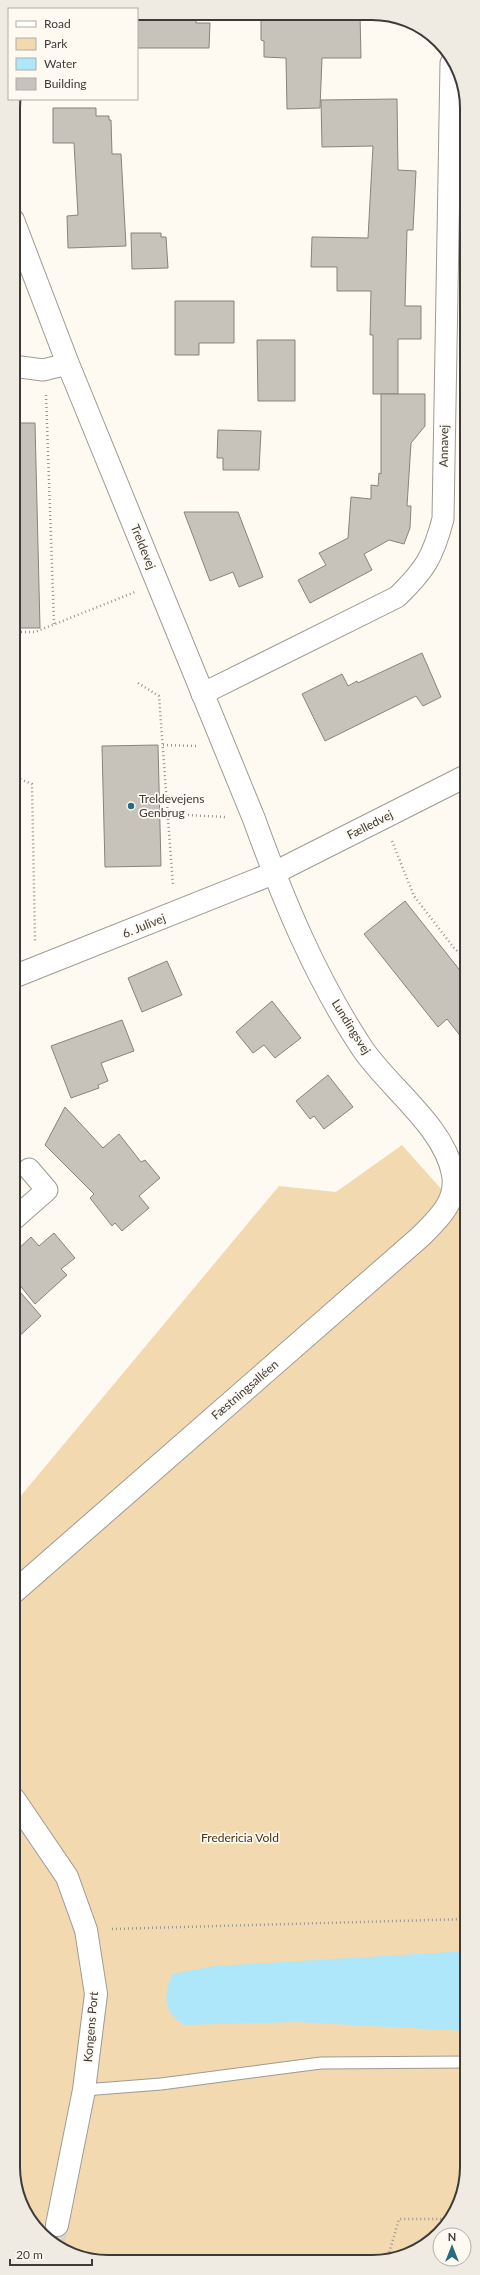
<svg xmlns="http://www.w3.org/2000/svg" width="480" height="2275" font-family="Lato,sans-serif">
  <rect width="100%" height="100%" fill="#fefaf2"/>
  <!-- green -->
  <path fill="#f2d9b0" d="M 402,1145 L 467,1218 L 467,2173 L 460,2203 L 443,2230 L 414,2252 L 384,2261 L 89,2260 L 37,2230 L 14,2179 L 14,1504 L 279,1186 L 336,1192 Z"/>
  <!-- water -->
  <path fill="#aee7fa" d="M 467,1951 L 467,2031 L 297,2022 L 184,2025 C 162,2011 164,1996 172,1974 L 215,1966 Z"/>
  <!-- building -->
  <g fill="#c7c3bb" stroke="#87837d">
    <path d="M 137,13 L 196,14 L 196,23 L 210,23 L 209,48 L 137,48 Z"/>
    <path d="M 261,14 L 360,15 L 361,58 L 322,58 L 320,108 L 287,109 L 286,58 L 264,57 L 264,41 L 261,40 Z"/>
    <path d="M 397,99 L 398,170 L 416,171 L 413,230 L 407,230 L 405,306 L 421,306 L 421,339 L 398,339 L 398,394 L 373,394 L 373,335 L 370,335 L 371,291 L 337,291 L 337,267 L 311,267 L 312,237 L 368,238 L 373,146 L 322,147 L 321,100 Z"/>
    <path d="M 53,108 L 96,108 L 96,116 L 109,116 L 109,120 L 111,120 L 112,154 L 121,154 L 126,246 L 68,248 L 67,216 L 78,215 L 74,143 L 53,143 Z"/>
    <path d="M 131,233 L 161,233 L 161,237 L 166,237 L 168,268 L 132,269 Z"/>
    <path d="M 175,301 L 234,301 L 234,343 L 199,343 L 199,355 L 175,355 Z"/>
    <path d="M 257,340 L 295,340 L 295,401 L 258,401 Z"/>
    <path d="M 381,394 L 425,394 L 425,426 L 411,443 L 407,506 L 411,506 L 410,528 L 404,544 L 389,540 L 364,554 L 372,570 L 310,603 L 298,580 L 326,565 L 319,553 L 348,538 L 351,497 L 371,499 L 371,485 L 378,486 L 379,473 L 381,474 Z"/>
    <path d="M 13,423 L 35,423 L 40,628 L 13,628 Z"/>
    <path d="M 218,430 L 261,431 L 259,470 L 223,470 L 223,458 L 217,458 Z"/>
    <path d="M 184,512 L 238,512 L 263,577 L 239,587 L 233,572 L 210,581 Z"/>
    <path d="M 422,653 L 441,697 L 423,706 L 416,696 L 325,741 L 302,694 L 342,674 L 348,686 L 357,681 L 358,683 Z"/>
    <path d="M 158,745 L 161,866 L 105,867 L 102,746 Z"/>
    <path d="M 405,901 L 466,978 L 466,1043 L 447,1019 L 438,1027 L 364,934 Z"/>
    <path d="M 167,961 L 182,995 L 142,1012 L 128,978 Z"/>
    <path d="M 272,1001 L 301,1038 L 275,1058 L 264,1045 L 253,1053 L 236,1032 Z"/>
    <path d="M 122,1020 L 134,1051 L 101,1063 L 108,1081 L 98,1085 L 99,1088 L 71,1098 L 51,1046 Z"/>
    <path d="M 328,1075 L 353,1107 L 324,1129 L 314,1116 L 310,1119 L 296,1101 Z"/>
    <path d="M 65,1107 L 103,1148 L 119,1134 L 141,1162 L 145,1160 L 160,1178 L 139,1196 L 149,1208 L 122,1231 L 115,1223 L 112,1226 L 90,1198 L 94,1194 L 45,1145 Z"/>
    <path d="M 54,1233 L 75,1258 L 61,1269 L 67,1275 L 35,1304 L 14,1278 L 14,1253 L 31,1237 L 39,1246 Z"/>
    <path d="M 14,1285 L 41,1316 L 14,1341 Z"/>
  </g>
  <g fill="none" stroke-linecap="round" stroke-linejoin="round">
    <!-- secondary-tunnel -->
    <path stroke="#d7d4cd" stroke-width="22" stroke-dasharray="22 11" stroke-linecap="butt" d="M 54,2240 L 57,2225"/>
    <!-- lane casing -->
    <g stroke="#9e9a93" stroke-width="13">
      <path id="lane" d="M 84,2090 L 161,2084 L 321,2063 L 467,2062"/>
    </g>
    <!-- street casing -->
    <g stroke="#9e9a93" stroke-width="23">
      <g id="street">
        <path d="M 13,366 L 43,370 L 68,364"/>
        <path d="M 202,694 L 397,597 C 425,570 433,557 443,519 L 451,63"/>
        <path d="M 453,1175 L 467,1184"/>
        <path d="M 14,1219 L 47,1190 L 29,1169"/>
      </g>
    </g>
    <!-- secondary casing -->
    <g stroke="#9e9a93" stroke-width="24">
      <g id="secondary">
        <path d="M 13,220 L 68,364 L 254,819 C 283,899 315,977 362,1048 C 388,1087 444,1126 453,1174 C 458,1202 437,1220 420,1237 L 14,1592"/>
        <path d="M 13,977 L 274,873 L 466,776"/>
        <path d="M 14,1799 L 67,1877 L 86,1930 L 96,1994 L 84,2090 L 57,2225"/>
      </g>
    </g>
    <!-- path -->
    <g stroke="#98958f" stroke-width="2.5" stroke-dasharray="1 3" stroke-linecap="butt">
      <path d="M 46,395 L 54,624"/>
      <path d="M 13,632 L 35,632 L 135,592"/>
      <path d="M 138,683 L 159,696 L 173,886"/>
      <path d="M 163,745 L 196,746"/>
      <path d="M 13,776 L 32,784 L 35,942"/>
      <path d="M 168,814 L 225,817"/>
      <path d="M 392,841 L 414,896 L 454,948 L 466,959"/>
      <path d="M 112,1929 L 467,1919"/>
      <path d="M 387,2260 L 399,2219 L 450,2219"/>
    </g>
    <!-- lane -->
    <use href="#lane" stroke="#fff" stroke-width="11"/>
    <!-- street -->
    <use href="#street" stroke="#fff" stroke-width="21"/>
    <!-- secondary -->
    <use href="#secondary" stroke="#fff" stroke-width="22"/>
  </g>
  <!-- markers -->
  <circle fill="#2a6c7f" stroke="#fefaf2" stroke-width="1.5" cx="131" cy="806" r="4"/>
  <g text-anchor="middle" stroke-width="3.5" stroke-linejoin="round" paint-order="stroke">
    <!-- street labels -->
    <g font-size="12" fill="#3d3b38" stroke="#fefaf2">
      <text transform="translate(444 446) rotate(-89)" y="4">Annavej</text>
      <text transform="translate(143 547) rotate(68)" y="4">Treldevej</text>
      <text transform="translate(370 825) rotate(-27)" y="4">Fælledvej</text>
      <text transform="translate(144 926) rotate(-22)" y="4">6. Julivej</text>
      <text transform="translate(351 1027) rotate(58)" y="4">Lundingsvej</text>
      <text transform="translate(245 1390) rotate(-41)" y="4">Fæstningsalléen</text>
      <text transform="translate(91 2027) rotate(-85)" y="4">Kongens Port</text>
    </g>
    <!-- poi labels -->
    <g font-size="12" fill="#3d3b38" stroke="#fefaf2" text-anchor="start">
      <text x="139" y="803">Treldevejens<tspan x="139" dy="14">Genbrug</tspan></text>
    </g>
    <!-- park labels -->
    <g font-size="12" fill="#473412" stroke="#fefaf2">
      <text x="240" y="1842">Fredericia Vold</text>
    </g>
  </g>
  <!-- crop -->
  <path d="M0 0H480V2275H0ZM108 20H372A88 88 0 0 1 460 108V2167A88 88 0 0 1 372 2255H108A88 88 0 0 1 20 2167V108A88 88 0 0 1 108 20Z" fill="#efebe3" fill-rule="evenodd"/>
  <path fill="none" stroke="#3d3b38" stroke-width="2" d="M108 20H372A88 88 0 0 1 460 108V2167A88 88 0 0 1 372 2255H108A88 88 0 0 1 20 2167V108A88 88 0 0 1 108 20Z"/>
  <!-- legend -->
  <rect x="8" y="8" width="130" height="92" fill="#fefaf2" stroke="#b1aea8"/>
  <rect x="16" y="21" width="20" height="6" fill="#ffffff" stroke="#b1aea8"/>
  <text x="44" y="28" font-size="12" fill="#3d3b38">Road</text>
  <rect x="16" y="38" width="20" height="12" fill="#f2d9b0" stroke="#b1aea8"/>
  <text x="44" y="48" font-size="12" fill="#3d3b38">Park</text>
  <rect x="16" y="58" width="20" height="12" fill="#aee7fa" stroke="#b1aea8"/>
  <text x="44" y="68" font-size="12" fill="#3d3b38">Water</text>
  <rect x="16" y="78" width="20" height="12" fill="#c7c3bb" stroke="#b1aea8"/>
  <text x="44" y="88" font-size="12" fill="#3d3b38">Building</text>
  <!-- north arrow -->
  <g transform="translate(452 2247)"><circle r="19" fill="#fefaf2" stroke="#b1aea8"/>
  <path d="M0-3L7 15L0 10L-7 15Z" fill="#2a6c7f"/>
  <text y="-6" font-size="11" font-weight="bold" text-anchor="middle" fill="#3d3b38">N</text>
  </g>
  <!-- scale -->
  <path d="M10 2259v6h82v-6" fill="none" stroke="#3d3b38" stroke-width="2"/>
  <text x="16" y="2259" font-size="12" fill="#3d3b38" stroke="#fefaf2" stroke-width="3" paint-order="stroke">20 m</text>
</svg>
